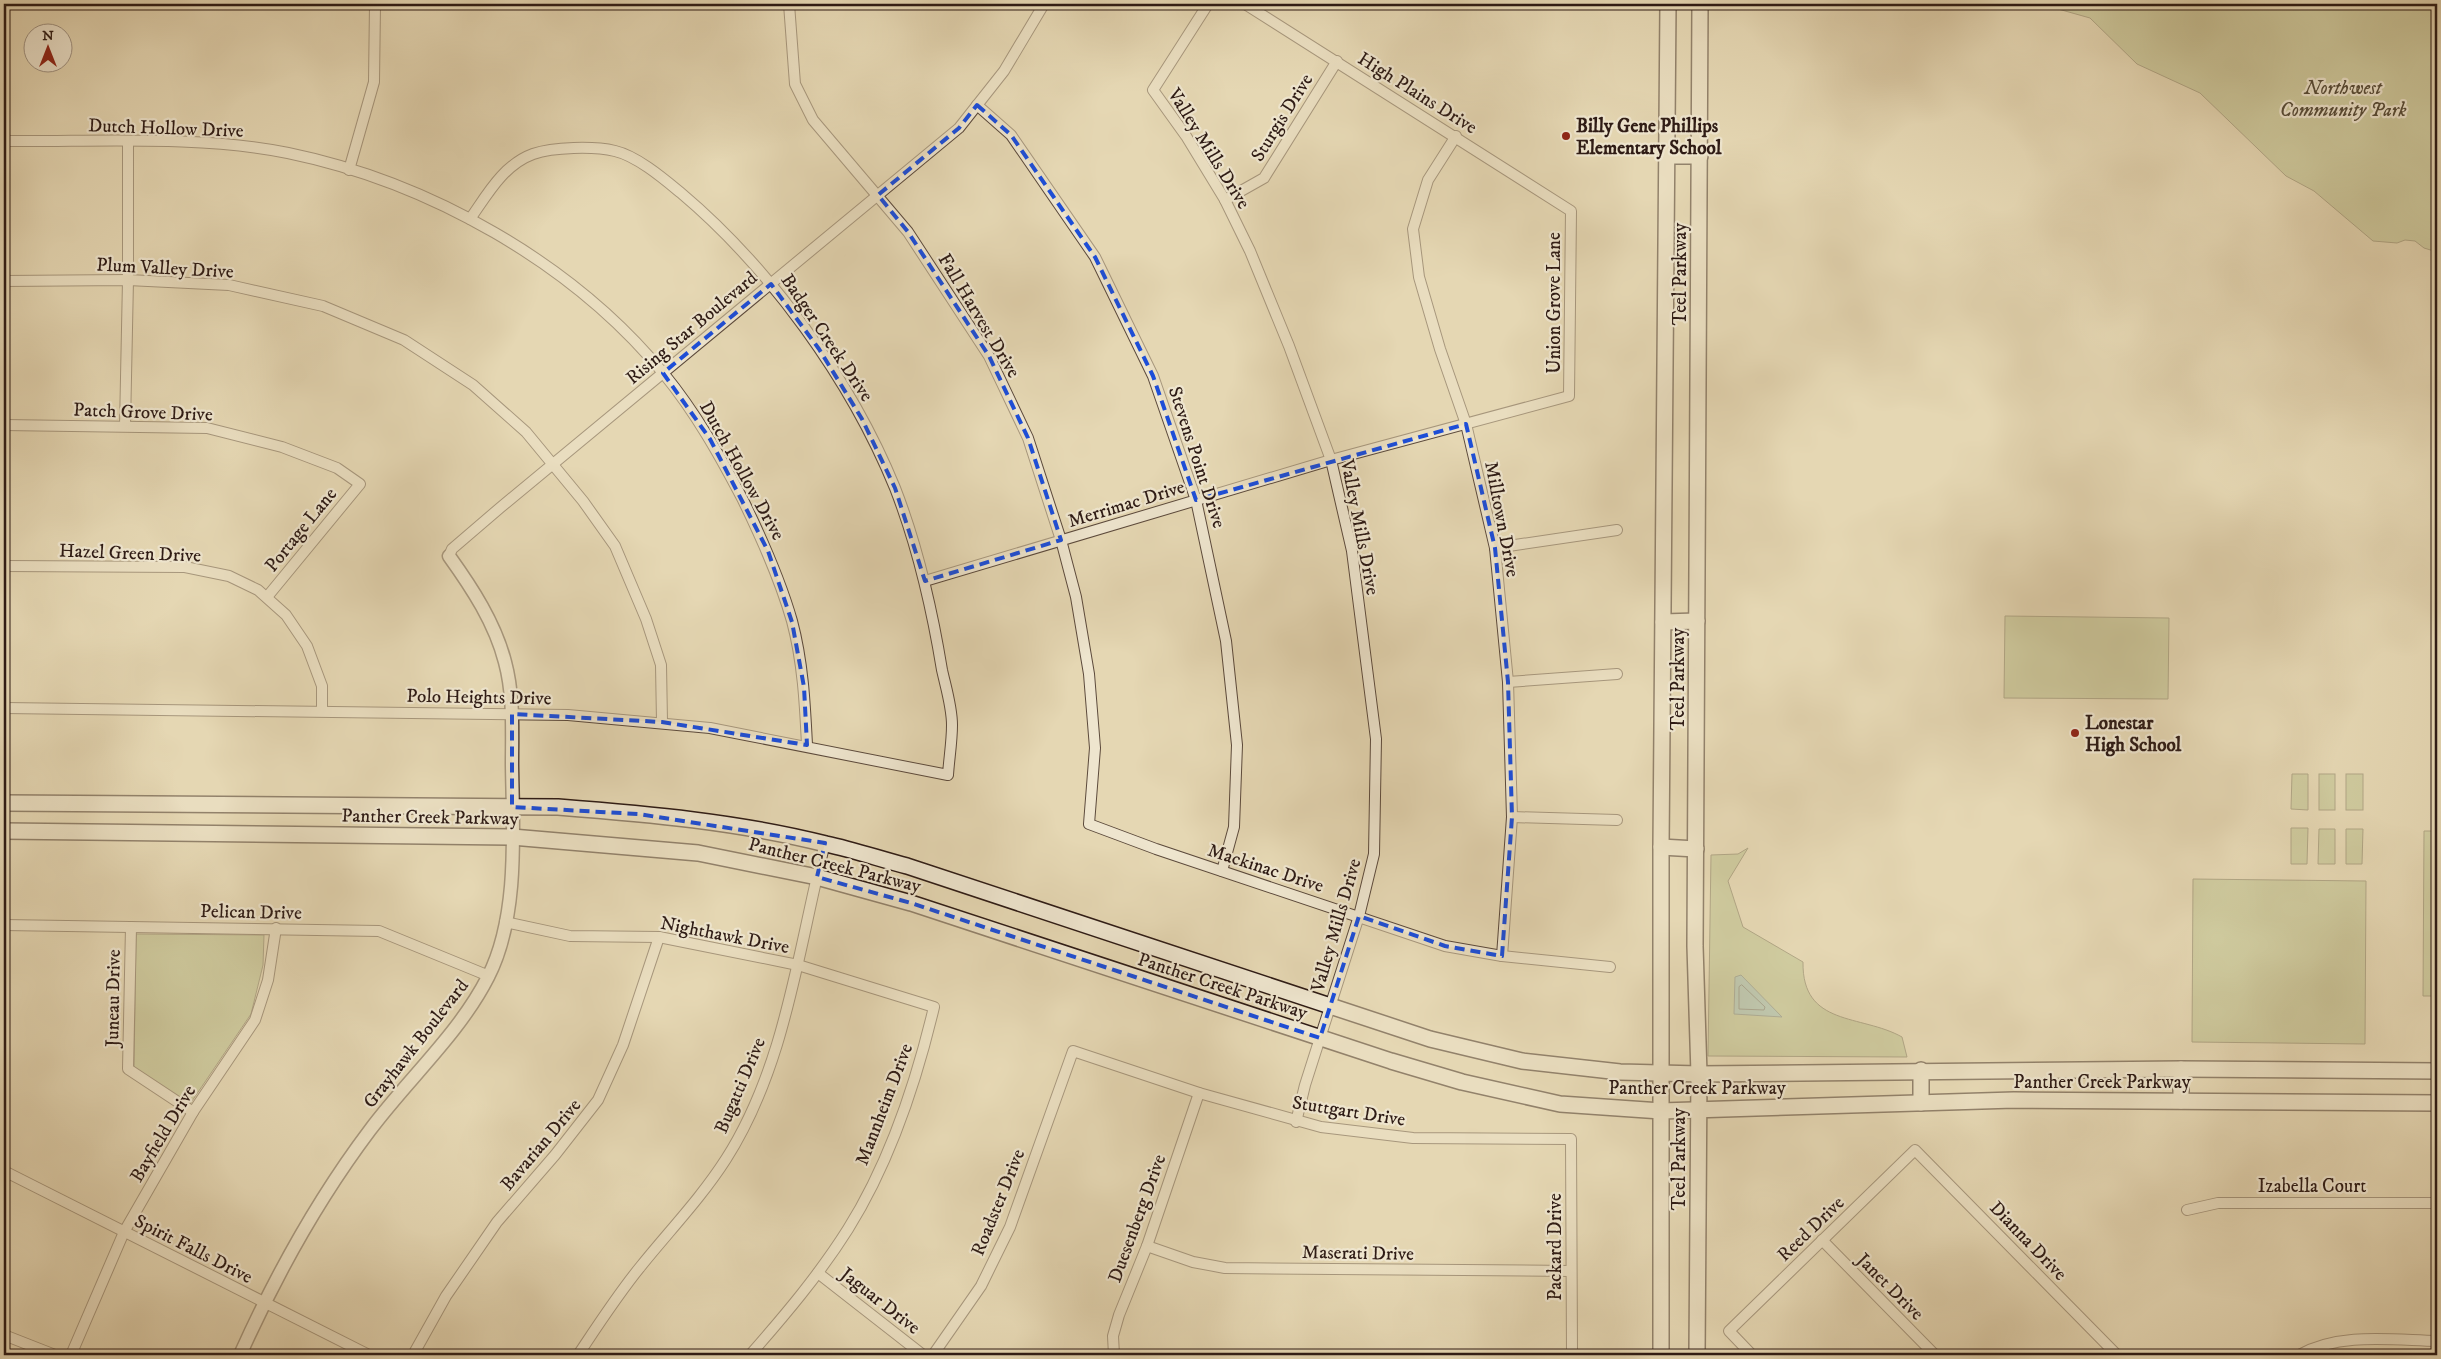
<svg xmlns="http://www.w3.org/2000/svg" width="2441" height="1359" font-family="'IM FELL DW Pica',serif">
  <rect width="100%" height="100%" fill="#e5d7b3"/>
  <filter id="stains"><feTurbulence type="fractalNoise" baseFrequency=".004" numOctaves="4"/><feColorMatrix values="0 0 0 0 .2 0 0 0 0 .09 0 0 0 0 .02 0 0 0 .5 -.17"/></filter>
  <radialGradient id="worn" r=".72"><stop offset=".6" stop-color="#630" stop-opacity="0"/><stop offset="1" stop-color="#630" stop-opacity=".3"/></radialGradient>
  <!-- green -->
  <g fill="#b6be8b" stroke="#726c50">
    <path d="M 2049,4 L 2437,4 L 2437,252 L 2424,248 L 2415,241 L 2405,240 L 2397,243 L 2373,241 L 2314,191 L 2286,176 L 2200,93 L 2137,64 L 2090,18 L 2051,7 Z"/>
    <path d="M 2005,616 L 2169,618 L 2168,699 L 2004,698 Z"/>
    <path d="M 2292,774 L 2308,774 L 2308,810 L 2291,809 Z"/>
    <rect x="2319" y="774" width="16" height="36"/>
    <rect x="2346" y="774" width="17" height="36"/>
    <path d="M 2291,828 L 2308,828 L 2307,864 L 2291,864 Z"/>
    <path d="M 2319,829 L 2335,829 L 2335,864 L 2318,864 Z"/>
    <path d="M 2346,829 L 2363,829 L 2362,864 L 2346,864 Z"/>
    <path d="M 2424,831 L 2437,831 L 2437,996 L 2423,996 Z"/>
    <path d="M 1748,848 L 1728,881 L 1743,927 L 1803,962 C 1802,1027 1861,1014 1902,1037 L 1907,1057 L 1708,1056 L 1711,855 L 1738,854 Z"/>
    <path d="M 2193,879 L 2366,881 L 2365,1044 L 2192,1042 Z"/>
    <path d="M 136,934 L 264,935 L 263,965 L 251,1014 L 190,1104 L 134,1069 Z"/>
  </g>
  <!-- water -->
  <path fill="#96b9ae" stroke="#6c7a71" d="M 1741,975 L 1782,1017 L 1734,1014 L 1735,977 Z"/>
  <g fill="none" stroke-linecap="round" stroke-linejoin="round">
    <!-- shore -->
    <path stroke="#626a62" stroke-width="1" d="M 1742,985 L 1765,1007 L 1764,1010 L 1739,1009 L 1739,987 Z"/>
    <!-- minor casing -->
    <g stroke="#5c4a3c" stroke-width="12">
      <g id="minor">
        <path d="M 789,4 L 795,84 L 813,120 L 908,232 L 989,356 L 1028,438 L 1061,540 L 1076,597 L 1089,674 L 1095,748 L 1089,824 L 1156,849 L 1445,946 L 1502,956 L 1610,967"/>
        <path d="M 1208,4 L 1153,90 L 1186,136 L 1225,200 L 1250,251 L 1289,346 L 1331,460 L 1352,551 L 1376,739 L 1374,854 L 1359,916 L 1305,1085 L 1296,1122"/>
        <path d="M 977,105 L 1011,135 L 1095,257 L 1153,376 L 1196,500 L 1226,641 L 1237,745 L 1234,827 L 1222,871"/>
        <path d="M 1456,136 L 1428,180 L 1413,229 L 1419,277 L 1440,349 L 1466,424 L 1495,548 L 1508,682 L 1512,817 L 1502,956"/>
        <path d="M 4,141 C 94,142 200,135 288,153 C 429,182 573,263 664,374 C 696,413 720,456 743,500 C 762,539 780,579 792,621 C 803,662 805,704 807,745"/>
        <path d="M 349,170 L 374,82 L 375,4"/>
        <path d="M 1225,200 L 1264,178 L 1337,61"/>
        <path d="M 4,281 L 128,280 L 229,285 L 323,306 L 404,340 L 473,385 L 526,432 L 583,501 L 615,546 L 646,619 L 661,665 L 662,722"/>
        <path d="M 4,425 L 207,428 L 282,447 L 337,468 L 360,484 L 267,597"/>
        <path d="M 125,426 L 128,280 L 128,142"/>
        <path d="M 1495,548 L 1617,530"/>
        <path d="M 449,556 L 452,549 L 501,507 L 959,128 L 1004,71 L 1044,4"/>
        <path d="M 4,566 L 185,567 L 229,576 L 258,590 L 286,615 L 307,646 L 322,686 L 322,711"/>
        <path d="M 925,581 L 1331,460 L 1569,396 L 1571,211 L 1245,4"/>
        <path d="M 1508,682 L 1617,674"/>
        <path d="M 4,708 L 568,715 L 710,728 L 948,775 C 949,759 952,742 952,725 C 952,707 946,688 942,670 C 932,609 918,547 895,488 C 851,380 770,268 681,193 C 664,179 637,156 615,151 C 594,146 553,147 533,154 C 503,165 487,195 470,219"/>
        <path d="M 1512,817 L 1617,820"/>
        <path d="M 505,922 L 570,936 L 659,937 L 798,965 L 934,1007 C 916,1083 890,1162 848,1229 C 819,1275 785,1315 750,1355"/>
        <path d="M 4,925 L 379,931 L 489,976"/>
        <path d="M 131,927 L 128,1069 L 193,1112"/>
        <path d="M 4,1171 L 369,1355"/>
        <path d="M 2187,1210 L 2218,1203 L 2437,1203"/>
        <path d="M 1822,1240 L 1935,1355"/>
        <path d="M 1147,1246 L 1193,1262 L 1225,1268 L 1571,1271"/>
        <path d="M 818,1273 L 923,1355"/>
        <path d="M 4,1335 L 55,1355"/>
        <path d="M 71,1355 L 124,1232 L 193,1112 L 255,1020 L 268,980 L 276,928"/>
        <path d="M 413,1355 L 446,1296 L 497,1222 L 555,1155 L 598,1100 L 623,1045 L 659,937"/>
        <path d="M 578,1355 C 598,1325 618,1294 641,1266 C 670,1230 701,1198 726,1159 C 786,1065 798,949 825,843"/>
        <path d="M 933,1355 L 981,1286 L 1010,1227 L 1073,1051 L 1199,1093 L 1321,1127 L 1413,1138 L 1571,1139 L 1572,1355"/>
        <path d="M 1114,1355 L 1113,1336 L 1119,1315 L 1147,1246 L 1199,1093"/>
        <path d="M 1752,1355 L 1729,1331 L 1915,1150 L 2117,1355"/>
        <path d="M 2299,1355 C 2340,1332 2392,1340 2437,1341"/>
      </g>
    </g>
    <!-- tertiary casing -->
    <g stroke="#5c4a3c" stroke-width="15">
      <path id="tertiary" d="M 240,1355 C 275,1277 318,1199 370,1130 C 408,1079 459,1034 488,977 C 519,917 513,831 512,765 C 512,731 514,695 505,662 C 495,623 472,588 449,556"/>
    </g>
    <!-- secondary casing -->
    <g stroke="#2e1b15" stroke-width="18">
      <g id="secondary">
        <path d="M 1666,156 L 1700,156"/>
        <path d="M 1663,622 L 1697,621"/>
        <path d="M 4,803 L 558,807 C 648,814 739,822 826,844 C 854,850 880,859 907,866 L 1430,1039 L 1522,1061 L 1620,1072 L 1699,1074 L 2181,1069 L 2437,1071"/>
        <path d="M 4,831 L 512,837 L 698,853 L 817,877 L 911,903 L 1391,1061 L 1462,1082 L 1560,1104 L 1661,1111 L 2014,1100 L 2437,1103"/>
        <path d="M 1661,847 L 1696,849"/>
        <path d="M 1921,1070 L 1921,1103"/>
        <path d="M 2181,1101 L 2181,1069"/>
        <path d="M 1661,1355 L 1661,847 L 1668,4"/>
        <path d="M 1697,1355 L 1699,1074 L 1695,946 L 1700,4"/>
      </g>
    </g>
    <!-- minor -->
    <use href="#minor" stroke="#eee5ce" stroke-width="10"/>
    <!-- tertiary -->
    <use href="#tertiary" stroke="#eee5ce" stroke-width="12"/>
    <!-- secondary -->
    <use href="#secondary" stroke="#eee5ce" stroke-width="15"/>
  </g>
  <!-- marked area -->
  <path d="M0 0H2441V1359H0ZM 977,105 L 1011,135 L 1095,257 L 1153,376 L 1196,500 L 1466,424 L 1495,548 L 1508,682 L 1512,817 L 1502,956 L 1445,946 L 1359,916 L 1320,1038 L 911,903 L 817,877 L 825,843 L 638,814 L 512,807 L 512,714 L 662,722 L 807,745 L 804,687 L 792,622 L 768,551 L 710,439 L 663,373 L 771,284 L 819,349 L 862,419 L 895,488 L 925,581 L 1061,540 L 1028,438 L 989,356 L 908,232 L 878,195 L 959,128 Z" fill="#e5d7b3" fill-opacity=".55" fill-rule="evenodd"/>
  <path fill="none" stroke="#1d4ed8" stroke-width="4" stroke-dasharray="10 6" stroke-linejoin="round" d="M 977,105 L 1011,135 L 1095,257 L 1153,376 L 1196,500 L 1466,424 L 1495,548 L 1508,682 L 1512,817 L 1502,956 L 1445,946 L 1359,916 L 1320,1038 L 911,903 L 817,877 L 825,843 L 638,814 L 512,807 L 512,714 L 662,722 L 807,745 L 804,687 L 792,622 L 768,551 L 710,439 L 663,373 L 771,284 L 819,349 L 862,419 L 895,488 L 925,581 L 1061,540 L 1028,438 L 989,356 L 908,232 L 878,195 L 959,128 Z"/>
  <!-- markers -->
  <g fill="#8f2418" stroke="#eee5ce" stroke-width="2">
    <circle cx="1566" cy="136" r="5"/>
    <circle cx="2075" cy="733" r="5"/>
  </g>
  <g text-anchor="middle" stroke-width="4.5" stroke-linejoin="round" paint-order="stroke">
    <!-- park labels -->
    <g font-size="19" font-style="italic" fill="#574c38" stroke="#eee5ce">
      <text x="2343" y="94">Northwest<tspan x="2343" dy="22">Community Park</tspan></text>
    </g>
    <!-- street labels -->
    <g font-size="19" fill="#2e1b15" stroke="#eee5ce">
      <text transform="translate(1418 92) rotate(32)" y="7">High Plains Drive</text>
      <text transform="translate(1281 117) rotate(-58)" y="7">Sturgis Drive</text>
      <text transform="translate(166 127) rotate(2)" y="7">Dutch Hollow Drive</text>
      <text transform="translate(1210 148) rotate(58)" y="7">Valley Mills Drive</text>
      <text transform="translate(165 267) rotate(3)" y="7">Plum Valley Drive</text>
      <text transform="translate(1679 274) rotate(-90)" y="7">Teel Parkway</text>
      <text transform="translate(1553 303) rotate(-90)" y="7">Union Grove Lane</text>
      <text transform="translate(980 315) rotate(59)" y="7">Fall Harvest Drive</text>
      <text transform="translate(691 327) rotate(-40)" y="7">Rising Star Boulevard</text>
      <text transform="translate(828 337) rotate(56)" y="7">Badger Creek Drive</text>
      <text transform="translate(143 411) rotate(2)" y="7">Patch Grove Drive</text>
      <text transform="translate(1198 457) rotate(72)" y="7">Stevens Point Drive</text>
      <text transform="translate(743 470) rotate(61)" y="7">Dutch Hollow Drive</text>
      <text transform="translate(1126 503) rotate(-17)" y="7">Merrimac Drive</text>
      <text transform="translate(1503 519) rotate(79)" y="7">Milltown Drive</text>
      <text transform="translate(1361 527) rotate(79)" y="7">Valley Mills Drive</text>
      <text transform="translate(300 529) rotate(-51)" y="7">Portage Lane</text>
      <text transform="translate(130 552) rotate(2)" y="7">Hazel Green Drive</text>
      <text transform="translate(1677 679) rotate(-90)" y="7">Teel Parkway</text>
      <text transform="translate(479 696) rotate(1)" y="7">Polo Heights Drive</text>
      <text transform="translate(430 816) rotate(1)" y="7">Panther Creek Parkway</text>
      <text transform="translate(835 864) rotate(14)" y="7">Panther Creek Parkway</text>
      <text transform="translate(1266 867) rotate(18)" y="7">Mackinac Drive</text>
      <text transform="translate(251 911) rotate(1)" y="7">Pelican Drive</text>
      <text transform="translate(1335 925) rotate(-74)" y="7">Valley Mills Drive</text>
      <text transform="translate(725 934) rotate(11)" y="7">Nighthawk Drive</text>
      <text transform="translate(1223 985) rotate(18)" y="7">Panther Creek Parkway</text>
      <text transform="translate(112 998) rotate(-89)" y="7">Juneau Drive</text>
      <text transform="translate(415 1043) rotate(-52)" y="7">Grayhawk Boulevard</text>
      <text x="2102" y="1088">Panther Creek Parkway</text>
      <text transform="translate(739 1085) rotate(-67)" y="7">Bugatti Drive</text>
      <text x="1697" y="1094">Panther Creek Parkway</text>
      <text transform="translate(883 1104) rotate(-69)" y="7">Mannheim Drive</text>
      <text transform="translate(1349 1110) rotate(9)" y="7">Stuttgart Drive</text>
      <text transform="translate(162 1133) rotate(-59)" y="7">Bayfield Drive</text>
      <text transform="translate(540 1144) rotate(-50)" y="7">Bavarian Drive</text>
      <text transform="translate(1678 1159) rotate(-90)" y="7">Teel Parkway</text>
      <text x="2312" y="1192">Izabella Court</text>
      <text transform="translate(997 1202) rotate(-68)" y="7">Roadster Drive</text>
      <text transform="translate(1136 1218) rotate(-70)" y="7">Duesenberg Drive</text>
      <text transform="translate(1810 1228) rotate(-44)" y="7">Reed Drive</text>
      <text transform="translate(2029 1240) rotate(46)" y="7">Dianna Drive</text>
      <text transform="translate(1554 1247) rotate(-90)" y="7">Packard Drive</text>
      <text transform="translate(194 1248) rotate(27)" y="7">Spirit Falls Drive</text>
      <text transform="translate(1358 1252) rotate(1)" y="7">Maserati Drive</text>
      <text transform="translate(1891 1286) rotate(45)" y="7">Janet Drive</text>
      <text transform="translate(881 1300) rotate(38)" y="7">Jaguar Drive</text>
    </g>
    <!-- poi labels -->
    <g font-size="19" font-weight="bold" fill="#2e1b15" stroke="#eee5ce" text-anchor="start">
      <text x="1576" y="132">Billy Gene Phillips<tspan x="1576" dy="22">Elementary School</tspan></text>
      <text x="2085" y="729">Lonestar<tspan x="2085" dy="22">High School</tspan></text>
    </g>
  </g>
  <!-- margin -->
  <rect width="2441" height="1359" fill="none" stroke="#e5d7b3" stroke-width="20"/>
  <rect x="5" y="5" width="2431" height="1349" fill="none" stroke="#2e1b15" stroke-width="2.5"/>
  <rect x="10" y="10" width="2421" height="1339" fill="none" stroke="#2e1b15"/>
  <!-- north arrow -->
  <g transform="translate(48 48)"><circle r="24" fill="#eee5ce" stroke="#a19484"/>
  <path d="M0-4L9 19L0 12L-9 19Z" fill="#8f2418"/>
  <text y="-8" font-size="14" font-weight="bold" text-anchor="middle" fill="#2e1b15">N</text>
  </g>
  <rect width="100%" height="100%" filter="url(#stains)"/>
  <rect width="100%" height="100%" fill="url(#worn)"/>
</svg>
